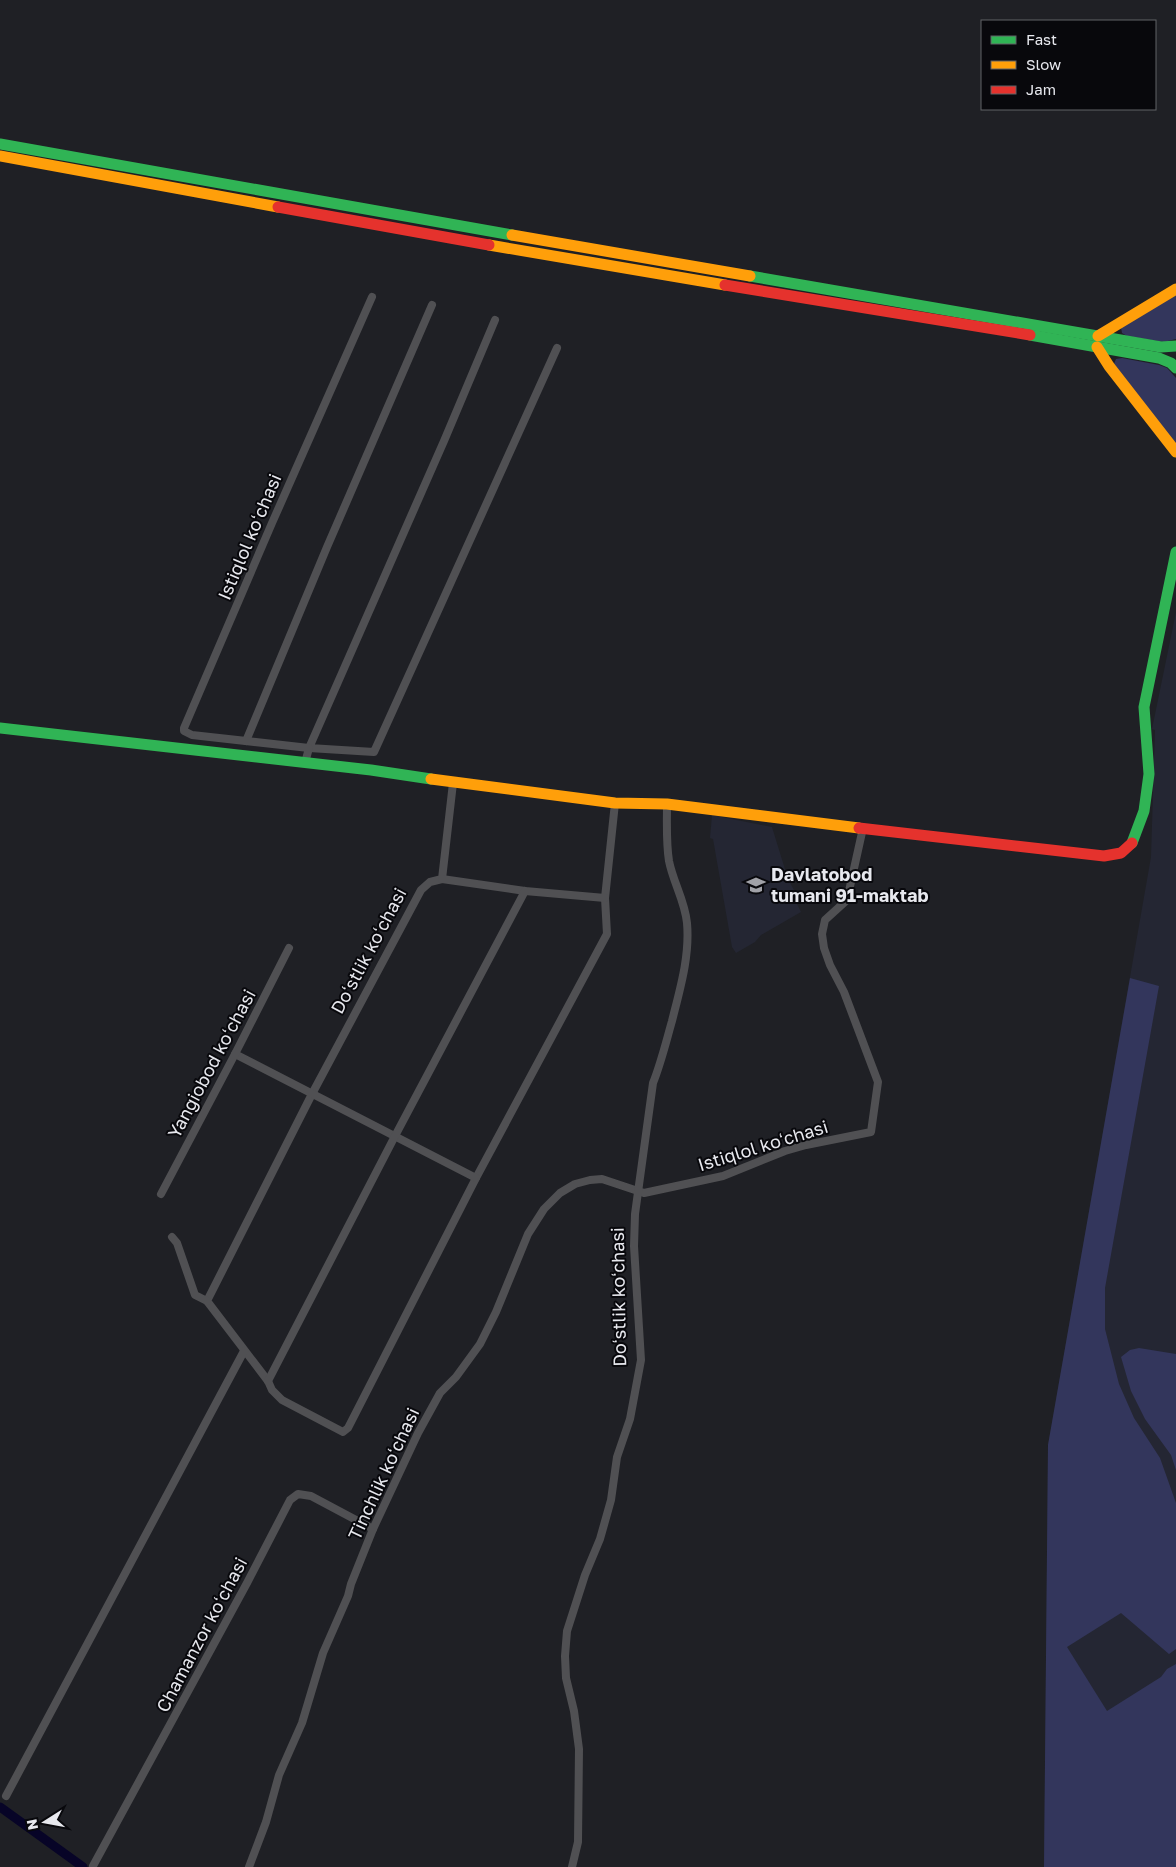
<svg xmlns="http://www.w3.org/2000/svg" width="1176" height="1867" font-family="'Golos Text',sans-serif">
  <rect width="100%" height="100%" fill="#1f2025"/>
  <!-- built -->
  <g fill="#242633">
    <path d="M 1176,612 L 1176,1867 L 1044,1867 L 1048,1445 L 1151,857 L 1155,730 L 1152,729 Z"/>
    <path d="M 712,815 L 772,827 L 788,879 L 794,890 L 791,892 L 801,912 L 761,935 L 755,942 L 736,953 L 732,947 L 713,839 L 710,838 Z"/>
  </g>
  <!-- green -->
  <g fill="#33365c">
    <path d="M 1176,293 L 1176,339 L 1164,342 L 1127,336 L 1122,333 L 1121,327 Z"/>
    <path d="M 1122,358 L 1159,365 L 1167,368 L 1176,378 L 1176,446 L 1114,364 L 1116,359 Z"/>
    <path d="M 1130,978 L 1159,986 L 1105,1288 L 1105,1329 L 1119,1384 L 1134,1418 L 1160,1458 L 1176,1503 L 1176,1649 L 1169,1654 L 1121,1613 L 1067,1647 L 1107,1711 L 1161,1677 L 1167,1669 L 1176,1664 L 1176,1867 L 1044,1867 L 1048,1445 Z"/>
    <path d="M 1139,1348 L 1176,1354 L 1176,1470 L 1171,1455 L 1145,1419 L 1131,1391 L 1121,1357 L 1130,1350 Z"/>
  </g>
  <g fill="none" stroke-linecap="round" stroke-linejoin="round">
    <!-- canal -->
    <path stroke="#070427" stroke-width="9" d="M 0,1807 L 83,1867"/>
    <!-- street -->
    <g stroke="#505053" stroke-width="8">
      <path d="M 495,320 L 444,441 L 309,748 L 374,752 L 557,348"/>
      <path d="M 246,741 L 327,547 L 432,305"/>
      <path d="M 305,763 L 309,748 L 192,735 L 184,731 L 184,728 L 272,523 L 372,297"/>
      <path d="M 453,783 L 442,879 L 430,882 L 421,890 L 312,1094 L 207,1301 L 268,1381 L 272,1390 L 282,1400 L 343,1432 L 348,1428 L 476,1178 L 607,934 L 605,898 L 615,803"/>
      <path d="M 442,879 L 525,891 L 605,898"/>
      <path d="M 235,1054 L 476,1178"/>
      <path d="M 161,1194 L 235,1054 L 289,948"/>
      <path d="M 172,1237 L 177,1243 L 195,1295 L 207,1301"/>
      <path d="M 268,1381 L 395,1136 L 525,891"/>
      <path d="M 6,1796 L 244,1351"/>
      <path d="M 93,1866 L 247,1583 L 290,1500 L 298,1494 L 311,1496 L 373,1529"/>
      <path d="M 249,1867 L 266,1822 L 279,1775 L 302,1723 L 323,1653 L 348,1596 L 351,1584 L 373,1529 L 418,1433 L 440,1393 L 456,1377 L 480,1344 L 496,1312 L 528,1234 L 544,1209 L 560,1193 L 575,1184 L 590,1180 L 602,1179 L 644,1193 L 723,1176 L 785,1151 L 806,1145 L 871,1132 L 878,1082 L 844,992 L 830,965 L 824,948 L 822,934 L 825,920 L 847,900 L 863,828"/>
      <path d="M 572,1867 L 578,1842 L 579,1749 L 574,1711 L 566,1678 L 565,1656 L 567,1631 L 585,1575 L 600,1539 L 611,1500 L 617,1457 L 630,1419 L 641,1360 L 634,1246 L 635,1214 L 653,1083 C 661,1063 666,1042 672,1021 C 680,989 690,956 687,923 C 685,901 673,882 669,861 C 666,843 667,822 667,804"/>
    </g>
    <!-- fast -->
    <g stroke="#30b455" stroke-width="11">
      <path d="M 0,144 L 512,235"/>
      <path d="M 750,276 L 1161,347 L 1176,346"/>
      <path d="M 1030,335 L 1159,358 L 1171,363 L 1176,368"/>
      <path d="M 0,728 L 371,770 L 431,779"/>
      <path d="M 1132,843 L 1144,811 L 1149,774 L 1144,707 L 1176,552"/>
    </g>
    <!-- slow -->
    <g stroke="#ff9f0a" stroke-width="11">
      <path d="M 0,156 L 278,207"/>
      <path d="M 512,235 L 750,276"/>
      <path d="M 489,245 L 725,285"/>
      <path d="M 1098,336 L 1176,289"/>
      <path d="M 1097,347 L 1109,366 L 1176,452"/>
      <path d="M 431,779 L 615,803 L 667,804 L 859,828"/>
    </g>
    <!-- jam -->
    <g stroke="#e5322d" stroke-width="11">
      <path d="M 278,207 L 489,245"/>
      <path d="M 725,285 L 1030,335"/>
      <path d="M 859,828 L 1104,856 L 1121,853 L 1132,843"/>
    </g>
  </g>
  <!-- icons -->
  <defs>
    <g id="school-bare" transform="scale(1.5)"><path d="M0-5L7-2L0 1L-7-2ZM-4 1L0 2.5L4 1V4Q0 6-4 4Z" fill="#a1a2a8" stroke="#08080c" stroke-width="2.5" paint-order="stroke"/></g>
  </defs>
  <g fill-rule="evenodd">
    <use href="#school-bare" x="756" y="885"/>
  </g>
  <g text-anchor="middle" stroke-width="4" stroke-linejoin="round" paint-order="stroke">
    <!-- street labels -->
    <g font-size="18" fill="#e7e8ee" stroke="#08080c">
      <text transform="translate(250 537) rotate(-67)" y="6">Istiqlol koʻchasi</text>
      <text transform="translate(369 951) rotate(-62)" y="6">Doʻstlik koʻchasi</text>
      <text transform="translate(212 1064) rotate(-62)" y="6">Yangiobod koʻchasi</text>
      <text transform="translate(763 1146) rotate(-17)" y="6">Istiqlol koʻchasi</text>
      <text transform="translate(619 1297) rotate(-91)" y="6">Doʻstlik koʻchasi</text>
      <text transform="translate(384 1474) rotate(-65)" y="6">Tinchlik koʻchasi</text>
      <text transform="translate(202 1635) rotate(-62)" y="6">Chamanzor koʻchasi</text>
    </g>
    <!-- poi labels -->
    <g font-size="18" font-weight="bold" fill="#e7e8ee" stroke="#08080c" text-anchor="start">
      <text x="771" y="881">Davlatobod<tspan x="771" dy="21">tumani 91-maktab</tspan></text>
    </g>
  </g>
  <!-- legend -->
  <rect x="981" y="20" width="175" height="90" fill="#08080c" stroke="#616266"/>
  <rect x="991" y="36" width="25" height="8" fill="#30b455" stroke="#616266"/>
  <text x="1026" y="45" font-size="15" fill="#e7e8ee">Fast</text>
  <rect x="991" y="61" width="25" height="8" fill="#ff9f0a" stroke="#616266"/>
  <text x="1026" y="70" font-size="15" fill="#e7e8ee">Slow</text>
  <rect x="991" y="86" width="25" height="8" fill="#e5322d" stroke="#616266"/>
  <text x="1026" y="95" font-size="15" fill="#e7e8ee">Jam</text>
  <!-- north arrow -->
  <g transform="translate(45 1822) rotate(259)" stroke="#08080c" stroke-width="4" paint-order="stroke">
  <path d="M0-4L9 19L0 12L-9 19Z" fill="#e7e8ee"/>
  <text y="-8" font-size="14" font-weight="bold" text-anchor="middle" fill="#e7e8ee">N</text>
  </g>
</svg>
